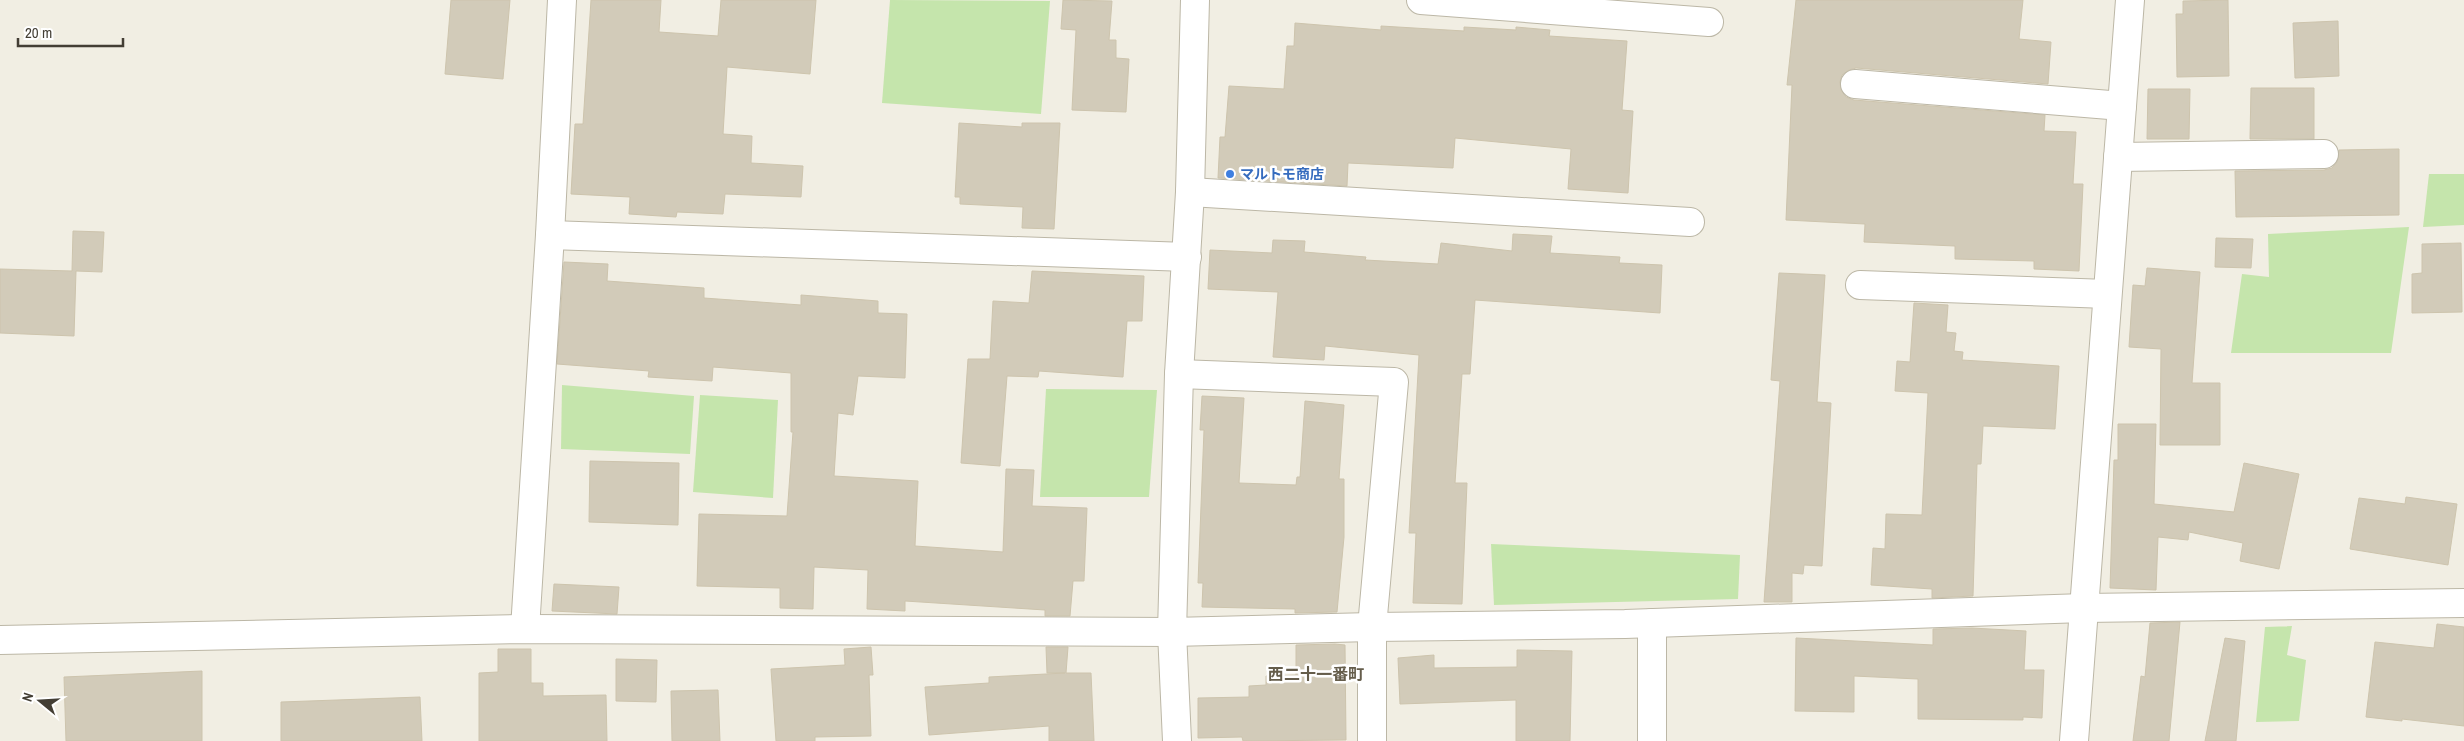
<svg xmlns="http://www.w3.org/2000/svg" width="2464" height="741" font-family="'Archivo Narrow','Noto Sans JP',sans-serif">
  <rect width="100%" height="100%" fill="#f1eee3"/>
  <!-- green -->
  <g fill="#c5e5ac">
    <path d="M 890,0 L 1050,1 L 1041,114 L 882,103 Z"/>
    <path d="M 2429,174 L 2464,174 L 2464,225 L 2423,227 Z"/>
    <path d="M 2409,227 L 2391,353 L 2231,353 L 2242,274 L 2269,277 L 2268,234 Z"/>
    <path d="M 562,385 L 694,396 L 690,454 L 561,449 Z"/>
    <path d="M 1046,389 L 1157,390 L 1149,497 L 1040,497 Z"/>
    <path d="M 700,395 L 778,400 L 773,498 L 693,492 Z"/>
    <path d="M 1491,544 L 1740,555 L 1738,599 L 1494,605 Z"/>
    <path d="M 2292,626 L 2287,655 L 2306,660 L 2299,721 L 2256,722 L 2265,627 Z"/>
  </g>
  <!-- building -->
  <g fill="#d2cbb9" stroke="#cdc4ad">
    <path d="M 451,0 L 510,0 L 503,79 L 445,74 Z"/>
    <path d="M 591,0 L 661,0 L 659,32 L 718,36 L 721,0 L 816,0 L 810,74 L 727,67 L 723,134 L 752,136 L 751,163 L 803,166 L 801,197 L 725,194 L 723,214 L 677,212 L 676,217 L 629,214 L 630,197 L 571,194 L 575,124 L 583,124 Z"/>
    <path d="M 1063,0 L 1112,1 L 1109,40 L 1116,40 L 1116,58 L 1129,59 L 1126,112 L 1072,110 L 1076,30 L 1061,29 Z"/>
    <path d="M 1796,0 L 2023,0 L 2019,39 L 2051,42 L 2048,84 L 1856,68 L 1849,70 L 1842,75 L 1840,82 L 1841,90 L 1846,97 L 1854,100 L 2045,115 L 2044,131 L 2076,132 L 2073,184 L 2083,184 L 2079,271 L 2034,269 L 2034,261 L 1955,259 L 1955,246 L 1864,242 L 1865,224 L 1786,220 L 1792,85 L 1787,85 Z"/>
    <path d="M 2228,0 L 2229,76 L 2177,77 L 2176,14 L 2183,14 L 2183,1 Z"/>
    <path d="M 2338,21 L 2339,76 L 2295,78 L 2293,23 Z"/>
    <path d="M 1295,23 L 1381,30 L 1381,26 L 1464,31 L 1464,27 L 1516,30 L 1516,27 L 1550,30 L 1549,36 L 1627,41 L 1622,110 L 1633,111 L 1628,193 L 1568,189 L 1571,149 L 1455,138 L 1453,168 L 1348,163 L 1347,186 L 1218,178 L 1220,137 L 1225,137 L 1229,86 L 1284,89 L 1287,46 L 1294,46 Z"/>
    <path d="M 2251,88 L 2314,88 L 2314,139 L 2250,139 Z"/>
    <path d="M 2148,89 L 2190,89 L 2189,139 L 2147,139 Z"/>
    <path d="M 959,123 L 1022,127 L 1022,123 L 1060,123 L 1054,229 L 1022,228 L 1023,207 L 960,204 L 960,197 L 955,197 Z"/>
    <path d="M 2399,149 L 2399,215 L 2236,217 L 2235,171 L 2324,170 L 2332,168 L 2337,162 L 2339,150 Z"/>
    <path d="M 73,231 L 104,232 L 102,272 L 76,271 L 74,336 L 0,333 L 0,269 L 72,271 Z"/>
    <path d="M 1513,234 L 1552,236 L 1550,253 L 1620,257 L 1619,263 L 1662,265 L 1660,313 L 1475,300 L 1470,374 L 1462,374 L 1455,483 L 1467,483 L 1462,604 L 1413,603 L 1416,533 L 1409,533 L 1419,355 L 1325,346 L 1324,360 L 1273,357 L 1278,292 L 1208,289 L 1210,250 L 1272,253 L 1273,240 L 1305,241 L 1304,252 L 1366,257 L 1365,260 L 1438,264 L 1441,243 L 1512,251 Z"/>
    <path d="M 2216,238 L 2253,239 L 2251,268 L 2215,267 Z"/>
    <path d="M 2461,243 L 2462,312 L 2412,313 L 2412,274 L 2422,273 L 2422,244 Z"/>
    <path d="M 564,262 L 608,264 L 607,281 L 704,288 L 704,298 L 801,305 L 801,295 L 878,301 L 878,313 L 907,314 L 905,378 L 858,376 L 853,415 L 838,413 L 834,476 L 918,481 L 915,546 L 1003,552 L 1006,469 L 1034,470 L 1032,506 L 1087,508 L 1084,581 L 1073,581 L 1070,616 L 1045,616 L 1045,610 L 905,601 L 905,611 L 867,609 L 868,570 L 814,567 L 813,609 L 780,608 L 780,588 L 697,586 L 699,514 L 787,516 L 793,432 L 791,432 L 791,373 L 713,367 L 712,381 L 648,377 L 649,371 L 557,364 Z"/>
    <path d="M 2147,268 L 2200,272 L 2192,383 L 2220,383 L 2220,445 L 2160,445 L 2161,349 L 2129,347 L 2133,285 L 2145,286 Z"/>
    <path d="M 1032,271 L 1144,276 L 1142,321 L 1127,321 L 1123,377 L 1039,371 L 1038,377 L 1007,376 L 1000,466 L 961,463 L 968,359 L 990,359 L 993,301 L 1029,303 Z"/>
    <path d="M 1779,273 L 1825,275 L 1817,402 L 1831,403 L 1822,566 L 1804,565 L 1803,574 L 1792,573 L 1792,602 L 1764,602 L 1780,381 L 1771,380 Z"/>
    <path d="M 1914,303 L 1948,305 L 1946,332 L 1956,333 L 1954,351 L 1963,352 L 1962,360 L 2059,366 L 2055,429 L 1983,426 L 1981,464 L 1977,464 L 1973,596 L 1932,598 L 1932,589 L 1871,585 L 1873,548 L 1885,549 L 1886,514 L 1922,515 L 1928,393 L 1895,391 L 1897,361 L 1910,362 Z"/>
    <path d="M 1202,396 L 1244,398 L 1239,483 L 1296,485 L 1297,477 L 1300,477 L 1305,401 L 1344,405 L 1339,479 L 1344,479 L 1344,537 L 1337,612 L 1295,613 L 1295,609 L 1202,607 L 1203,583 L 1198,583 L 1204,430 L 1200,430 Z"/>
    <path d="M 2118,424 L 2156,424 L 2154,504 L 2234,512 L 2244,463 L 2299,474 L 2279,569 L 2240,561 L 2243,543 L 2189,532 L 2188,540 L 2158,537 L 2156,590 L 2110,588 L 2114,460 L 2118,460 Z"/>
    <path d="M 590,461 L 679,463 L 678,525 L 589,522 Z"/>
    <path d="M 2406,497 L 2457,504 L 2448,565 L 2350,549 L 2359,498 L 2405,504 Z"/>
    <path d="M 554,584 L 619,587 L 617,614 L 552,611 Z"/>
    <path d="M 2180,622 L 2169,741 L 2133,741 L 2141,676 L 2145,677 L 2150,623 Z"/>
    <path d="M 2437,624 L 2464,627 L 2464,726 L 2402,719 L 2402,721 L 2366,717 L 2375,642 L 2434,648 Z"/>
    <path d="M 1972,628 L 2026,631 L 2024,670 L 2044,670 L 2042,718 L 2023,717 L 2023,720 L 1918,719 L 1918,679 L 1854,676 L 1854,712 L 1795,711 L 1796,638 L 1933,645 L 1933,629 Z"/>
    <path d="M 2225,638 L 2245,641 L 2236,741 L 2205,741 Z"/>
    <path d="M 1335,644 L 1345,645 L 1346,740 L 1243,741 L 1242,737 L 1198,738 L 1198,698 L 1249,697 L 1249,686 L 1266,685 L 1266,676 L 1296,675 L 1296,645 Z"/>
    <path d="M 871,647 L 873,675 L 869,675 L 871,736 L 815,737 L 815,741 L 776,741 L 771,669 L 845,665 L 844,649 Z"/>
    <path d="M 1046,647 L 1068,647 L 1066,673 L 1091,673 L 1094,741 L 1049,741 L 1049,726 L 929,735 L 925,687 L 989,683 L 989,677 L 1065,673 L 1047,673 Z"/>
    <path d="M 498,649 L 531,649 L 531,683 L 543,683 L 543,696 L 606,695 L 607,741 L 479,741 L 479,673 L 498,672 Z"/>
    <path d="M 1517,650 L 1572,651 L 1570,741 L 1516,741 L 1516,700 L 1400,704 L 1398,658 L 1434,655 L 1434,668 L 1517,667 Z"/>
    <path d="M 616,659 L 657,660 L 656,702 L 616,701 Z"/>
    <path d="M 202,671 L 202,741 L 66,741 L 64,677 Z"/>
    <path d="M 718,690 L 720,741 L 672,741 L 671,691 Z"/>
    <path d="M 420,697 L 422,741 L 281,741 L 281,702 Z"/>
  </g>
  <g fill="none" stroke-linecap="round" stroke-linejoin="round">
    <!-- minor casing -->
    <g stroke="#bcb7a6" stroke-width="30">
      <g id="minor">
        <path d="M 1421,0 L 1709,22"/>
        <path d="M 1855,84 L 2122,106"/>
        <path d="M 2118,157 L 2324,154"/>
        <path d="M 1190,192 L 1690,222"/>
        <path d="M 550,235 L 1187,257"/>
        <path d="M 1860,285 L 2107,294"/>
        <path d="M 1179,374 L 1394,382 L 1372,627 L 1372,741"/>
        <path d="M 1652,623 L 1652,741"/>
        <path d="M 525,629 L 550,235 L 562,0"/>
        <path d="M 0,640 L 525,629 L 1172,632 L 1372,627 L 1625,624 L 2084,608 L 2464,603"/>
        <path d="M 1177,741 L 1172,632 L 1179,374 L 1190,192 L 1195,0"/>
        <path d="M 2074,741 L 2130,0"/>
      </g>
    </g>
    <!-- minor -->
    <use href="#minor" stroke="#fff" stroke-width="28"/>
  </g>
  <!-- markers -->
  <circle fill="#3f7fe0" stroke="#fff" stroke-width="2" cx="1230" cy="174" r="5"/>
  <g text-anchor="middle" stroke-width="5" stroke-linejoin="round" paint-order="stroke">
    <!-- shop labels -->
    <g font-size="14" font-weight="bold" fill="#366cbe" stroke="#fff" text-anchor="start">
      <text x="1240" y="179">マルトモ商店</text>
    </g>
    <!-- quarter labels -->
    <g font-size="16" font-weight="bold" fill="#655d4b" stroke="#fff">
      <text x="1316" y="680">西二十一番町</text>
    </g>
  </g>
  <!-- north arrow -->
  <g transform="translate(40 701) rotate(288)" stroke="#ffffff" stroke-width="4" paint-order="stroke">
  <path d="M0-4L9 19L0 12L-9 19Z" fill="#433e34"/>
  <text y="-8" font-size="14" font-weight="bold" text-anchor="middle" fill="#433e34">N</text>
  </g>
  <!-- scale -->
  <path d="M18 38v8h105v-8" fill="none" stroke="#433e34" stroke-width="2.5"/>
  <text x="25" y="38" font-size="15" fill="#433e34" stroke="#ffffff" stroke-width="4" paint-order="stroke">20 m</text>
</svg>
